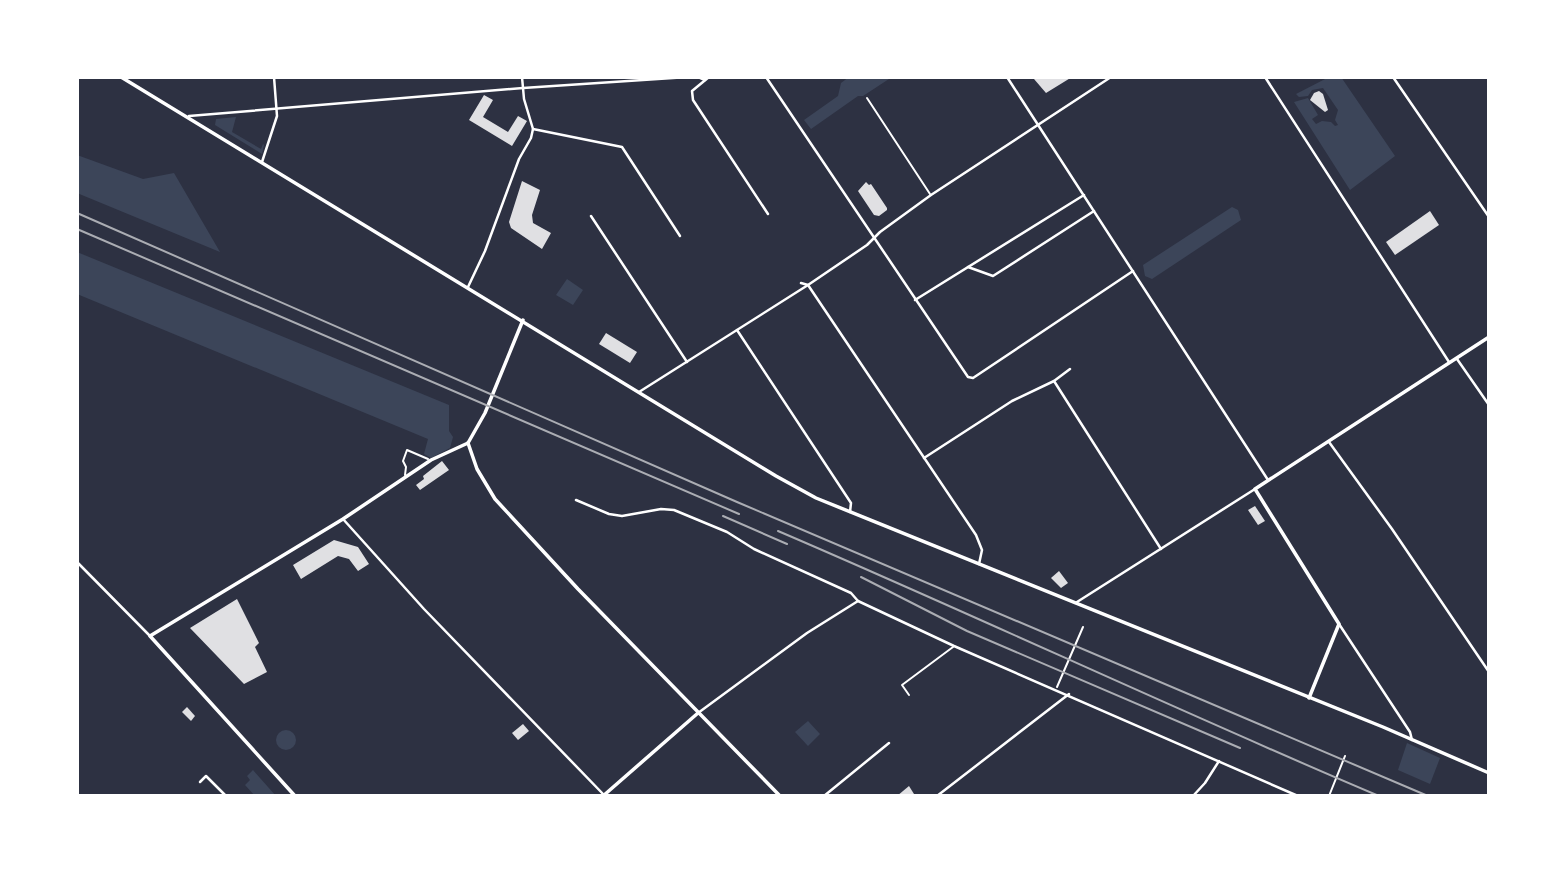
<svg xmlns="http://www.w3.org/2000/svg" width="1566" height="873" font-family="'DM Sans',sans-serif">
  <rect width="100%" height="100%" fill="#2d3142"/>
  <!-- green -->
  <g fill="#3c4559">
    <path d="M 849,77 L 892,77 L 863,96 L 858,96 L 811,129 L 804,120 L 838,96 L 841,83 Z"/>
    <path d="M 1329,77 L 1341,77 L 1395,156 L 1350,190 L 1294,102 L 1308,98 L 1318,115 L 1312,119 L 1316,124 L 1322,121 L 1331,122 L 1335,126 L 1338,125 L 1335,120 L 1338,110 L 1323,88 L 1312,90 L 1308,96 L 1299,97 L 1296,94 Z"/>
    <path d="M 236,117 L 232,132 L 261,149 L 263,144 L 264,145 L 262,154 L 215,125 L 216,119 Z"/>
    <path d="M 77,155 L 143,179 L 174,173 L 220,252 L 77,193 Z"/>
    <path d="M 1232,207 L 1238,210 L 1241,220 L 1152,279 L 1145,276 L 1143,265 Z"/>
    <path d="M 77,252 L 449,405 L 449,431 L 453,437 L 450,448 L 431,458 L 424,454 L 428,439 L 77,294 Z"/>
    <path d="M 567,279 L 583,290 L 573,305 L 556,295 Z"/>
    <path d="M 808,721 L 820,734 L 808,746 L 795,732 Z"/>
    <circle cx="286" cy="740" r="10"/>
    <path d="M 1407,743 L 1440,758 L 1430,784 L 1398,770 Z"/>
    <path d="M 253,770 L 276,796 L 255,796 L 245,785 L 250,780 L 247,776 Z"/>
  </g>
  <!-- building -->
  <g fill="#e0e0e3">
    <path d="M 1037,77 L 1072,77 L 1046,93 L 1034,79 Z"/>
    <path d="M 1319,91 L 1323,94 L 1328,110 L 1325,112 L 1310,100 L 1314,93 Z"/>
    <path d="M 484,95 L 493,100 L 483,117 L 508,132 L 518,116 L 527,121 L 512,146 L 469,120 Z"/>
    <path d="M 522,181 L 540,190 L 532,215 L 533,223 L 551,233 L 542,249 L 511,228 L 509,222 Z"/>
    <path d="M 866,182 L 869,185 L 871,184 L 887,208 L 887,210 L 879,216 L 874,215 L 858,191 Z"/>
    <path d="M 1430,211 L 1439,225 L 1395,255 L 1386,242 Z"/>
    <path d="M 606,333 L 637,352 L 630,363 L 599,344 Z"/>
    <path d="M 442,461 L 449,470 L 420,490 L 416,485 L 424,479 L 423,476 Z"/>
    <path d="M 1255,506 L 1265,521 L 1258,525 L 1248,510 Z"/>
    <path d="M 334,540 L 358,547 L 369,564 L 358,571 L 349,559 L 338,556 L 301,579 L 293,565 Z"/>
    <path d="M 1059,571 L 1068,583 L 1061,588 L 1051,578 Z"/>
    <path d="M 237,599 L 259,643 L 255,647 L 267,672 L 244,684 L 190,628 Z"/>
    <path d="M 187,707 L 195,716 L 191,721 L 182,712 Z"/>
    <path d="M 523,724 L 529,731 L 518,740 L 512,733 Z"/>
    <path d="M 909,786 L 914,794 L 911,796 L 897,796 Z"/>
  </g>
  <g fill="none" stroke-linecap="round" stroke-linejoin="round">
    <!-- path -->
    <g stroke="#fff" stroke-width="2">
      <path d="M 1057,687 L 1083,627"/>
      <path d="M 1329,796 L 1345,756"/>
    </g>
    <!-- service -->
    <g stroke="#fff" stroke-width="2">
      <path d="M 867,98 L 930,194"/>
      <path d="M 405,475 L 406,467 L 403,461 L 407,450 L 428,459"/>
      <path d="M 909,695 L 902,685 L 953,647"/>
    </g>
    <!-- minor -->
    <g stroke="#fff" stroke-width="2.5">
      <path d="M 698,77 L 705,80"/>
      <path d="M 709,77 L 692,91 L 693,100 L 768,214"/>
      <path d="M 766,77 L 968,377 L 973,378 L 1133,271"/>
      <path d="M 1007,77 L 1268,480"/>
      <path d="M 1265,77 L 1449,362"/>
      <path d="M 1393,77 L 1489,217"/>
      <path d="M 189,116 L 523,88 L 688,77"/>
      <path d="M 533,129 L 622,147 L 680,236"/>
      <path d="M 262,162 L 277,116 L 274,77"/>
      <path d="M 591,216 L 687,362"/>
      <path d="M 968,267 L 993,276 L 1094,211"/>
      <path d="M 801,283 L 808,285 L 976,535 L 982,550 L 979,564"/>
      <path d="M 468,287 L 485,251 L 519,159 L 531,138 L 533,129 L 524,99 L 522,77"/>
      <path d="M 915,300 L 1084,195"/>
      <path d="M 737,330 L 851,503 L 850,512"/>
      <path d="M 1457,359 L 1489,405"/>
      <path d="M 1054,381 L 1161,549"/>
      <path d="M 639,392 L 808,285 L 867,245 L 880,232 L 931,195 L 1111,77"/>
      <path d="M 1329,442 L 1392,529 L 1489,672"/>
      <path d="M 924,458 L 1012,401 L 1054,381 L 1070,369"/>
      <path d="M 576,500 L 609,514 L 622,516 L 661,509 L 674,510 L 727,532 L 754,549 L 851,593 L 858,601 L 954,646 L 1298,796"/>
      <path d="M 343,519 L 424,609 L 604,795"/>
      <path d="M 77,562 L 150,636"/>
      <path d="M 1077,602 L 1255,489"/>
      <path d="M 1339,624 L 1410,732 L 1412,740"/>
      <path d="M 698,713 L 807,633 L 858,601"/>
      <path d="M 200,782 L 206,776 L 226,796"/>
      <path d="M 824,796 L 889,743"/>
      <path d="M 937,796 L 1069,694"/>
      <path d="M 1193,796 L 1205,783 L 1219,761"/>
    </g>
    <!-- tertiary -->
    <g stroke="#fff" stroke-width="3.5">
      <path d="M 121,77 L 776,476 L 816,498 L 1383,727 L 1489,773"/>
      <path d="M 468,443 L 477,469 L 495,499 L 578,589 L 780,796"/>
      <path d="M 1309,698 L 1339,624 L 1255,489 L 1489,337"/>
      <path d="M 295,796 L 150,636 L 343,519 L 431,460 L 468,443 L 485,413 L 523,320"/>
      <path d="M 603,796 L 698,713"/>
    </g>
    <!-- rail -->
    <g stroke="#abadb3" stroke-width="2">
      <path d="M 77,213 L 737,502 L 1428,796"/>
      <path d="M 77,229 L 739,514"/>
      <path d="M 723,516 L 787,544"/>
      <path d="M 778,531 C 979,617 1178,711 1379,796"/>
      <path d="M 861,577 L 967,631 L 1240,748"/>
    </g>
  </g>
  <!-- border -->
  <rect width="1566" height="873" fill="none" stroke="#ffffff" stroke-width="158"/>
</svg>
